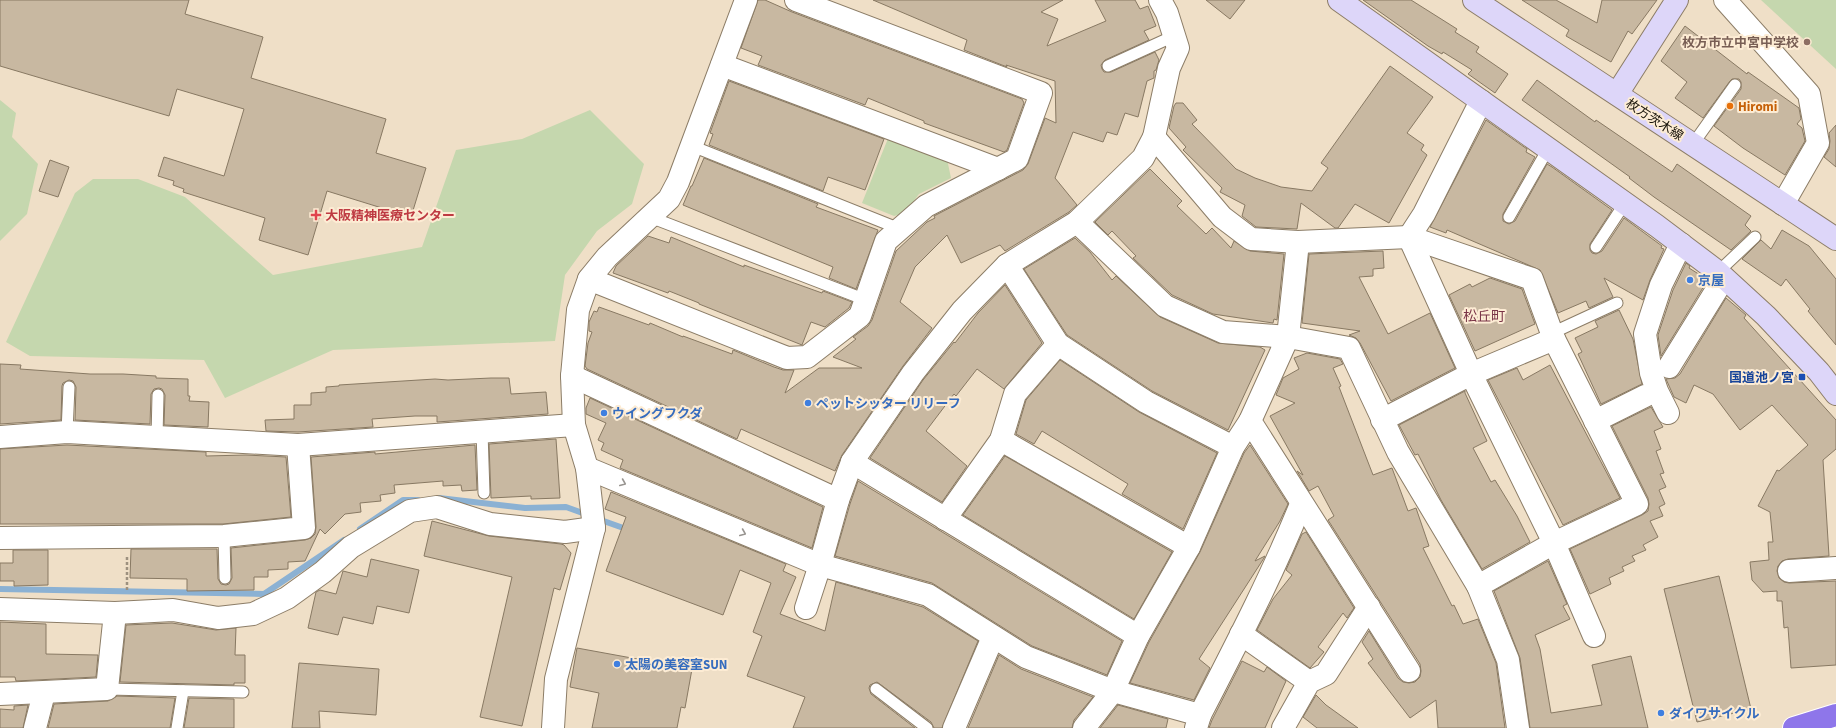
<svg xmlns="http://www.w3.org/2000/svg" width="1836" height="728" font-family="'Source Sans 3','Noto Sans JP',sans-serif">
  <rect width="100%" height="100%" fill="#efdfc7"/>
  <!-- green -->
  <g fill="#c5d7ae">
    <path d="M 1761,0 L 1836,0 L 1836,69 Z"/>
    <path d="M 0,100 L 16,113 L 12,137 L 38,164 L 27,214 L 0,241 Z"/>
    <path d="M 590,110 L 644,164 L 632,204 L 597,231 L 565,275 L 555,341 L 333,350 L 225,398 L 204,360 L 30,356 L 6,342 L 75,193 L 93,179 L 138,179 L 185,197 L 273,275 L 422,247 L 456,150 L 522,139 Z"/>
    <path d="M 889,136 L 947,159 L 951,178 L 919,194 L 905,213 L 894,216 L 862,203 Z"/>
  </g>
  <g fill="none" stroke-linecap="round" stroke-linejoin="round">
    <!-- stream -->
    <g stroke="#8bb1d3" stroke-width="6">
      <path d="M 439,498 L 525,508 L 566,507 L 588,515"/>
      <path d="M 598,519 L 629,530"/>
      <path d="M 360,529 L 403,500 L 418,500"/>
      <path d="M 0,589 L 264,594 L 344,540"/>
    </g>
  </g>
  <!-- building -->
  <g fill="#c8b8a1" stroke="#887963">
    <path d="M 0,0 L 189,0 L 185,14 L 263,37 L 251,78 L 386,119 L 376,153 L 426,168 L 411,217 L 327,191 L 308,255 L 259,240 L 265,218 L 183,192 L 184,189 L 173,185 L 174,181 L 158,176 L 164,157 L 224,176 L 244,109 L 177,89 L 169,116 L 0,66 Z"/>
    <path d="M 758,0 L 765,0 L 792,12 L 1022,99 L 1024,103 L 1007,150 L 1004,152 L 924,123 L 924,121 L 868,98 L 865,105 L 758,65 L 762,56 L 741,48 Z"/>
    <path d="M 873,0 L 1063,0 L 1041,12 L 1058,19 L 1047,46 L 1106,21 L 1095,0 L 1135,0 L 1140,9 L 1148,6 L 1156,26 L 1144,31 L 1149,40 L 1105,60 L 1101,65 L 1102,69 L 1104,72 L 1111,72 L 1155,52 L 1159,60 L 1156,70 L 1154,71 L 1154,78 L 1147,81 L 1138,117 L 1125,113 L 1117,135 L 1107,132 L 1103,142 L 1073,132 L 1055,178 L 1077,205 L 1069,212 L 1005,251 L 1000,245 L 961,263 L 947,235 L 915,267 L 900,302 L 932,328 L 903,366 L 842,455 L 835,471 L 741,429 L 737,439 L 587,369 L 585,366 L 588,343 L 592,332 L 589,331 L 589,322 L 594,311 L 597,312 L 599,307 L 649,325 L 650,323 L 683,337 L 683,336 L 732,354 L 733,350 L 774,367 L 783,370 L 794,370 L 785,393 L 819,368 L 862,368 L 833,357 L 856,339 L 853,337 L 868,326 L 872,320 L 896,251 L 927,222 L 935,218 L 934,216 L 1023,170 L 1028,164 L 1045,118 L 1056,123 L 1055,81 L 1006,65 L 1007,67 L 964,50 L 967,40 Z"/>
    <path d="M 1206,0 L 1245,0 L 1230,19 Z"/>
    <path d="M 1363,0 L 1411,0 L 1457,29 L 1455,32 L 1479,47 L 1476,52 L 1508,74 L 1495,93 L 1468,74 L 1472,70 L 1443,52 L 1442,54 L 1428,46 Z"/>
    <path d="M 1522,0 L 1556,0 L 1597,23 L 1602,0 L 1657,0 L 1632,34 L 1628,31 L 1611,62 L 1566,36 L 1569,30 Z"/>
    <path d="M 1685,26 L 1747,74 L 1748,72 L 1799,108 L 1801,119 L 1797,124 L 1802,128 L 1805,141 L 1785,175 L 1743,148 L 1714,126 L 1741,89 L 1741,82 L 1739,79 L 1732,79 L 1730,81 L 1703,118 L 1675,98 L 1687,82 L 1661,61 Z"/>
    <path d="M 1390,66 L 1433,97 L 1407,133 L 1424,145 L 1421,150 L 1427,155 L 1389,223 L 1355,204 L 1338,228 L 1335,228 L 1301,203 L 1297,229 L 1256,227 L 1242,216 L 1245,205 L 1220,192 L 1222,188 L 1183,150 L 1186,147 L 1169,128 L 1174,106 L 1176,103 L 1183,103 L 1197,120 L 1192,124 L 1236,169 L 1255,178 L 1281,187 L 1312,191 L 1328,168 L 1321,163 Z"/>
    <path d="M 1537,80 L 1595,122 L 1596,120 L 1672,172 L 1677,164 L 1751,216 L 1745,225 L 1751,231 L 1731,250 L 1654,197 L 1629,178 L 1630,177 L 1522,100 Z"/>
    <path d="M 729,81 L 884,139 L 865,190 L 828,177 L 823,191 L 709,145 L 713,134 L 710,133 Z"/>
    <path d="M 1486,120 L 1527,149 L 1526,152 L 1535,157 L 1503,214 L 1503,221 L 1509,224 L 1515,221 L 1547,164 L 1552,167 L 1612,210 L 1590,244 L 1590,250 L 1592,253 L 1596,254 L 1602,251 L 1624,218 L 1662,246 L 1661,248 L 1664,249 L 1650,280 L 1643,300 L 1604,278 L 1613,297 L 1589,308 L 1586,301 L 1558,313 L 1540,270 L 1447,230 L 1446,233 L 1430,227 Z"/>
    <path d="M 1836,125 L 1836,167 L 1824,157 L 1829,149 L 1830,141 L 1829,133 Z"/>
    <path d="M 704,158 L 818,204 L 816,207 L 878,230 L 856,289 L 829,278 L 833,267 L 683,205 L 691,186 L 692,186 Z"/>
    <path d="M 50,160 L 69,167 L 58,197 L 39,191 Z"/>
    <path d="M 1150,169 L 1182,201 L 1177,206 L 1206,234 L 1212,228 L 1231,248 L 1234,241 L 1250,251 L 1284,254 L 1277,320 L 1274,319 L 1273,323 L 1213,314 L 1172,295 L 1133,258 L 1136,256 L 1112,231 L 1108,235 L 1095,222 Z"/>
    <path d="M 1782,230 L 1809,246 L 1836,279 L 1836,345 L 1808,311 L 1810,309 L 1786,279 L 1781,286 L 1742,259 L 1761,240 L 1771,249 Z"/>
    <path d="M 648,236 L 669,243 L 671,237 L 744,267 L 744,265 L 822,293 L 823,291 L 852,302 L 849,308 L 825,327 L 811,322 L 802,345 L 699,304 L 699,303 L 669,291 L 668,293 L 613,273 L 616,266 Z"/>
    <path d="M 1075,238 L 1090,252 L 1112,280 L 1116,276 L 1160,317 L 1218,343 L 1260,347 L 1265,350 L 1228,430 L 1152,391 L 1067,335 L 1024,269 Z"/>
    <path d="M 1383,251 L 1384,268 L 1373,269 L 1373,276 L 1359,277 L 1388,334 L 1430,313 L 1455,368 L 1391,401 L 1360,343 L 1356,338 L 1349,335 L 1360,331 L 1302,323 L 1309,254 Z"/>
    <path d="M 1686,263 L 1690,266 L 1689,268 L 1705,278 L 1702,285 L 1704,286 L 1661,356 L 1658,335 L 1673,290 Z"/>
    <path d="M 1490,278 L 1522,289 L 1535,324 L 1475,351 L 1449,295 L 1470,284 L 1472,287 Z"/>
    <path d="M 1005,285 L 1042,343 L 1004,389 L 977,369 L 956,396 L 954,394 L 926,431 L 967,466 L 942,502 L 870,458 L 923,380 L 954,342 L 955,343 L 978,313 Z"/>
    <path d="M 1726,298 L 1746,315 L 1744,318 L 1836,420 L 1836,449 L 1823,460 L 1829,556 L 1788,559 L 1782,561 L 1778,566 L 1777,571 L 1779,578 L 1784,582 L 1789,583 L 1836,581 L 1836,665 L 1791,668 L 1788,627 L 1784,628 L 1782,601 L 1777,601 L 1777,591 L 1763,592 L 1752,580 L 1750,562 L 1769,560 L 1768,542 L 1773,542 L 1770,512 L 1758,506 L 1777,470 L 1779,471 L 1808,445 L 1772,405 L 1740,430 L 1713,394 L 1694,385 L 1686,403 L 1674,397 L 1666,379 L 1675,378 L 1680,374 Z"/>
    <path d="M 1619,310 L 1633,339 L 1642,384 L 1601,404 L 1578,354 L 1582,352 L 1575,338 L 1598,327 L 1595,321 Z"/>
    <path d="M 1307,353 L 1340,359 L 1343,364 L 1333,368 L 1341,386 L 1339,387 L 1373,475 L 1392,468 L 1408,511 L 1416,508 L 1429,546 L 1423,548 L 1452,606 L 1454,605 L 1463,624 L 1478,619 L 1496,663 L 1505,728 L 1438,728 L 1436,700 L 1410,718 L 1368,663 L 1373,659 L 1362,642 L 1369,631 L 1398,678 L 1403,682 L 1409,683 L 1415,682 L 1420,677 L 1421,671 L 1420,664 L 1328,520 L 1334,516 L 1318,486 L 1309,491 L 1297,471 L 1303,475 L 1270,416 L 1295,403 L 1276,395 L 1283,378 L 1299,369 L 1294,358 Z"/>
    <path d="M 1060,360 L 1139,412 L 1217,453 L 1183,529 L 1122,494 L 1128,484 L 1042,431 L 1034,444 L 1016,434 L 1026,400 Z"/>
    <path d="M 0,364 L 21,365 L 20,369 L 90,374 L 123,374 L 156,376 L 156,378 L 188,379 L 188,396 L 190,396 L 189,401 L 209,402 L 208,427 L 164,425 L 165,395 L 162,389 L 159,388 L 154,389 L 151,394 L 150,424 L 75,420 L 76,387 L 73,381 L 69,380 L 63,383 L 62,386 L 61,420 L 0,424 Z"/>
    <path d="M 1550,365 L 1620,498 L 1563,525 L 1488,380 L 1517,368 L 1523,380 Z"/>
    <path d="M 491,378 L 509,378 L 511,394 L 546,392 L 548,414 L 437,422 L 437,416 L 415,416 L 372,419 L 373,427 L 298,432 L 266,431 L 265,420 L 294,419 L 294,405 L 311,405 L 311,393 L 326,392 L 326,387 L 339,386 L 339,385 L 435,379 L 448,380 Z"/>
    <path d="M 1465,391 L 1465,393 L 1487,441 L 1473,448 L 1491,482 L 1495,480 L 1517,516 L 1530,542 L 1482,569 L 1441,500 L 1418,454 L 1415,455 L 1399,425 Z"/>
    <path d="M 590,398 L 823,507 L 812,548 L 620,468 L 623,460 L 601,450 L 604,443 L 598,440 L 606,423 L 586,414 L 586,408 Z"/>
    <path d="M 1651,407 L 1663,427 L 1654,431 L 1661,449 L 1656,451 L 1664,473 L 1660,474 L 1666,487 L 1659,490 L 1665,504 L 1659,507 L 1663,516 L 1650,521 L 1658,537 L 1643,545 L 1646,550 L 1632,556 L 1635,561 L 1622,567 L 1624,571 L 1609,578 L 1611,584 L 1590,594 L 1570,549 L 1642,515 L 1648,511 L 1649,504 L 1648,498 L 1612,426 Z"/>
    <path d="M 556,439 L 560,498 L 531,499 L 531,496 L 491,498 L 489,444 Z"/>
    <path d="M 67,445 L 206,452 L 206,456 L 246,455 L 286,457 L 291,517 L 223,524 L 0,524 L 0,449 Z"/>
    <path d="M 475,445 L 477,490 L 462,491 L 461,485 L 443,486 L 443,481 L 394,485 L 395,493 L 380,495 L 381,501 L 360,503 L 361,512 L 345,514 L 325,534 L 320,529 L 305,561 L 288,562 L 288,569 L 268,570 L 268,577 L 254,577 L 254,590 L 187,591 L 187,579 L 130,578 L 131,549 L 217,549 L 218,579 L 221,584 L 226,585 L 229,584 L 232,578 L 231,548 L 305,540 L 311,538 L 315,534 L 316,527 L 311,457 L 375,452 L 375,454 Z"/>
    <path d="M 1250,445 L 1288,504 L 1280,521 L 1255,561 L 1265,556 L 1264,558 L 1199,659 L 1210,668 L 1194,700 L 1130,683 L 1149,642 L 1200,552 L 1244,453 Z"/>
    <path d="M 1005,456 L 1172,552 L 1134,619 L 963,515 Z"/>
    <path d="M 858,481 L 1122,641 L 1107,675 L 1032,646 L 932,583 L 835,556 L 850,504 Z"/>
    <path d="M 611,492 L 786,564 L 783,571 L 796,577 L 780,614 L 825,631 L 836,582 L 923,607 L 978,641 L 942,728 L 934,728 L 931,722 L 877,682 L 870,685 L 869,688 L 871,694 L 915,728 L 793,728 L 805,697 L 747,676 L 762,636 L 753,632 L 771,583 L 740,570 L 723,615 L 606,571 L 626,517 L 605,509 Z"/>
    <path d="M 432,521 L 489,536 L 561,544 L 564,545 L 571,553 L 560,590 L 554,588 L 522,726 L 480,717 L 512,577 L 424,556 Z"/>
    <path d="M 1306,532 L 1354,608 L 1347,618 L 1343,613 L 1318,647 L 1324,652 L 1310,668 L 1257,630 L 1273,599 L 1292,575 L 1286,570 L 1302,534 Z"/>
    <path d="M 13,550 L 48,550 L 48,585 L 14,586 L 14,581 L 0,581 L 0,563 L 13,563 Z"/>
    <path d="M 371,559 L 419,570 L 409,613 L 377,606 L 373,624 L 343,617 L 338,635 L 308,628 L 316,592 L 320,590 L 336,594 L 343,571 L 367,577 Z"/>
    <path d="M 1548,561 L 1567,604 L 1563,606 L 1570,619 L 1535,635 L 1540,649 L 1551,713 L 1602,705 L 1592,665 L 1631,656 L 1648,728 L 1530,728 L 1520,658 L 1494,591 Z"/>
    <path d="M 1719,576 L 1751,709 L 1697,722 L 1664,589 Z"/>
    <path d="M 0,622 L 46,624 L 46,654 L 98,655 L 96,677 L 16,681 L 15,677 L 0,677 Z"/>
    <path d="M 172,623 L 216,630 L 236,628 L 235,655 L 245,655 L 245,683 L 234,683 L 234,685 L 120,682 L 126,625 Z"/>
    <path d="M 577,648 L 692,669 L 685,708 L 681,707 L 677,728 L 592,728 L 599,693 L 570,687 Z"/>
    <path d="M 999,655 L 1021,669 L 1093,697 L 1074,720 L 1072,728 L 968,728 Z"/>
    <path d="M 1242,661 L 1264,672 L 1267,667 L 1286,681 L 1265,728 L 1209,728 L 1212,720 Z"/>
    <path d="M 299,663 L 379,669 L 376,715 L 319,711 L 320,728 L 292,728 Z"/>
    <path d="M 1316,695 L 1326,705 L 1358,728 L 1317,728 L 1303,717 Z"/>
    <path d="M 117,696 L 175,698 L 170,728 L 48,728 L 54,704 L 108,701 Z"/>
    <path d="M 189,698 L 234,699 L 234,728 L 184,728 Z"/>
    <path d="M 28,705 L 23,728 L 0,728 L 0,709 L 14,710 L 14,706 Z"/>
    <path d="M 1118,705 L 1168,719 L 1166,728 L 1100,728 Z"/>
  </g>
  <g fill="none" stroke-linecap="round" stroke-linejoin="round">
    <!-- lane casing -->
    <g stroke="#8c7d67" stroke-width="13">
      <g id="lane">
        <path d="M 1108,66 L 1174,36"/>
        <path d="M 1693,144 L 1735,85"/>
        <path d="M 692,146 L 900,229"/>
        <path d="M 650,217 L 866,300"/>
        <path d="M 1509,217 L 1548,149"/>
        <path d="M 1596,247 L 1625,203"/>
        <path d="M 1718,272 L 1755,237"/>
        <path d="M 1552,333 L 1617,303"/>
        <path d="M 67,432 L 69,387"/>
        <path d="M 482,432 L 484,493"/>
        <path d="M 157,437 L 158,395"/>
        <path d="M 224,536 L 225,578"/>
        <path d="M 107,689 L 243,692"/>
        <path d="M 876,689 L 927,728"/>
        <path d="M 177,728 L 183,691"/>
      </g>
    </g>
    <!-- street casing -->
    <g stroke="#8c7d67" stroke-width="24">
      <g id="street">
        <path d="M 1725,0 L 1809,94 L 1818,143 L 1783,204"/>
        <path d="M 722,65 L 998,169"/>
        <path d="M 1154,137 L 1222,217 L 1251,239 L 1298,242 L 1409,237 L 1532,279 L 1554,339 L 1637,504 L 1554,543 L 1478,586"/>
        <path d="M 1077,222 L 1165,306 L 1223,332 L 1288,337 L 1349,348 L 1398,452 L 1478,586 L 1508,660 L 1518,728"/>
        <path d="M 1409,237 L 1473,378 L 1554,543 L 1594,636"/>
        <path d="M 1409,237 L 1424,214 L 1481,101"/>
        <path d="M 1298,242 L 1288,337 L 1250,421 L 1409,671"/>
        <path d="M 1007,265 L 1058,344 L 1146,402 L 1233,447"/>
        <path d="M 589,279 L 787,358 L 807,357 L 860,316 L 886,241 L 926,206 L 1017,159 L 1041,93 L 796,0"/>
        <path d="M 1669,367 L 1724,278"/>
        <path d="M 572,376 L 838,500"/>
        <path d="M 1668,413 L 1657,391 L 1651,373 L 1645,334 L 1661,285 L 1681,244"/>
        <path d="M 1382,420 L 1471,374 L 1554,339"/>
        <path d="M 1595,421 L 1645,396"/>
        <path d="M 0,437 L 67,432 L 298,445 L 574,425"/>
        <path d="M 1001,440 L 1189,547"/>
        <path d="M 852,462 L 1138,636"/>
        <path d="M 587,468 L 820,565 L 928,595 L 1026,657 L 1113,691 L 1084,728"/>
        <path d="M 945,519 L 1001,440 L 1015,394 L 1058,344"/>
        <path d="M 0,538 L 224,536 L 304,528 L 298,445"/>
        <path d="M 1789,571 L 1836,568"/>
        <path d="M 806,608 L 820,565 L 838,500 L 852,462 L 913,373 L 962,311 L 1007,265 L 1077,222 L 1143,158 L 1154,137 L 1169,68 L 1178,48 L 1167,13 L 1160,0"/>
        <path d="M 0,609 L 115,613 L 173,610 L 218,618 L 253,614 L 287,598 L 323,572 L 351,547 L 410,511 L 437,507 L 490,524 L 565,532 L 594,528"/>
        <path d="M 1241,634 L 1309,682"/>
        <path d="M 0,694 L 107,689 L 115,613"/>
        <path d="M 1200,715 L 1113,691 L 1138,636 L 1189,547 L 1233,447 L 1250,421"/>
        <path d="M 35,728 L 44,693"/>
        <path d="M 553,728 L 556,679 L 594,528 L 587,468 L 574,425 L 572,376 L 578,310 L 589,279 L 607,257 L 669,199 L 678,182 L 746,0"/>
        <path d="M 954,728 L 993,637"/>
        <path d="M 1196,728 L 1200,715 C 1236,645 1272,576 1301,504"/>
        <path d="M 1283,728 L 1309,682 L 1326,674 L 1369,607"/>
      </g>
    </g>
    <!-- secondary casing -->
    <g stroke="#8c7d67" stroke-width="24">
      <g id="secondary">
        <path d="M 1339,0 L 1657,226 L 1718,272 L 1766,316 L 1819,372 L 1836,394"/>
        <path d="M 1474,0 L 1836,239"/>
        <path d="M 1617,94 L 1677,0"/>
      </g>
    </g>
    <!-- highway casing -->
    <g stroke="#fff" stroke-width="24">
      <path id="highway" d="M 1794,728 L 1836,715"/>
    </g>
    <!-- path -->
    <path stroke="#9d917f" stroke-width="2.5" stroke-dasharray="3 2" stroke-linecap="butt" d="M 127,557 L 127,592"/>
    <!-- lane -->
    <use href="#lane" stroke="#fff" stroke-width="11"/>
    <!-- street -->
    <use href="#street" stroke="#fff" stroke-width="22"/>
    <!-- secondary -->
    <use href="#secondary" stroke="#ddd6f9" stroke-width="22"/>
    <!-- highway -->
    <use href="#highway" stroke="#8e76ea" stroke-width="22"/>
  </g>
  <!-- one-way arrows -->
  <defs><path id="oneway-chevron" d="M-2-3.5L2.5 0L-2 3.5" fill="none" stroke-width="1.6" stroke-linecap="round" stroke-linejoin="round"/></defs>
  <g stroke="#989591">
    <use href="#oneway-chevron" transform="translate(623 483) rotate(23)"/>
    <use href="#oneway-chevron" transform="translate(743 533) rotate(23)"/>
  </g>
  <!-- markers -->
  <circle fill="#8d6e63" stroke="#fdecd4" stroke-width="1.5" cx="1807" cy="42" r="4"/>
  <circle fill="#e8710a" stroke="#fdecd4" stroke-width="1.5" cx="1730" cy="106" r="4"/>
  <path fill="#e0444e" stroke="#fdecd4" stroke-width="1.5" d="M314 209h4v4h4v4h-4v4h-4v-4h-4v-4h4z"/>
  <g fill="#3f7fe0" stroke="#fdecd4" stroke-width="1.5">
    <circle cx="1690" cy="280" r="4"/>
    <circle cx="808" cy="403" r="4"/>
    <circle cx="604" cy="413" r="4"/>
    <circle cx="617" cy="664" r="4"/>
    <circle cx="1661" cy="713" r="4"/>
  </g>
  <rect fill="#1a4fb4" stroke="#fdecd4" stroke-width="1.5" x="1798" y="373" width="8" height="8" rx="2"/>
  <g text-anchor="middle" stroke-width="4" stroke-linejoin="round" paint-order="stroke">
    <!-- education labels -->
    <g font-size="13" font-weight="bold" fill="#785e54" stroke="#fdecd4" text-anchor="end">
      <text x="1799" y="47">枚方市立中宮中学校</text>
    </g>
    <!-- food labels -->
    <g font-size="13" font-weight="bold" fill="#c56008" stroke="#fdecd4" text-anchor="start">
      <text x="1738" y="111">Hiromi</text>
    </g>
    <!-- street labels -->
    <g font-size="13" fill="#19140b" stroke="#fdecd4">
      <text transform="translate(1655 119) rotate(33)" y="5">枚方茨木線</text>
    </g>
    <!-- health labels -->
    <g font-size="13" font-weight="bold" fill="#be3a42" stroke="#fdecd4" text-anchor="start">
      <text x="325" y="220">大阪精神医療センター</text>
    </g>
    <!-- shop labels -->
    <g font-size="13" font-weight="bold" fill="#366cbe" stroke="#fdecd4" text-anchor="start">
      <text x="1698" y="285">京屋</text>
      <text x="816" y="408">ペットシッター リリーフ</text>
      <text x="612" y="418">ウイングフクダ</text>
      <text x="625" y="669">太陽の美容室SUN</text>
      <text x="1669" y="718">ダイワサイクル</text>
    </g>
    <!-- transit labels -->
    <g font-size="13" font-weight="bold" fill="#164399" stroke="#fdecd4" text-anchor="end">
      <text x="1794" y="382">国道池ノ宮</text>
    </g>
    <!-- neighbourhood labels -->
    <g font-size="14" fill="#7a3447" stroke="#fdecd4">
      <text x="1484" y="321">松丘町</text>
    </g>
  </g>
</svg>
